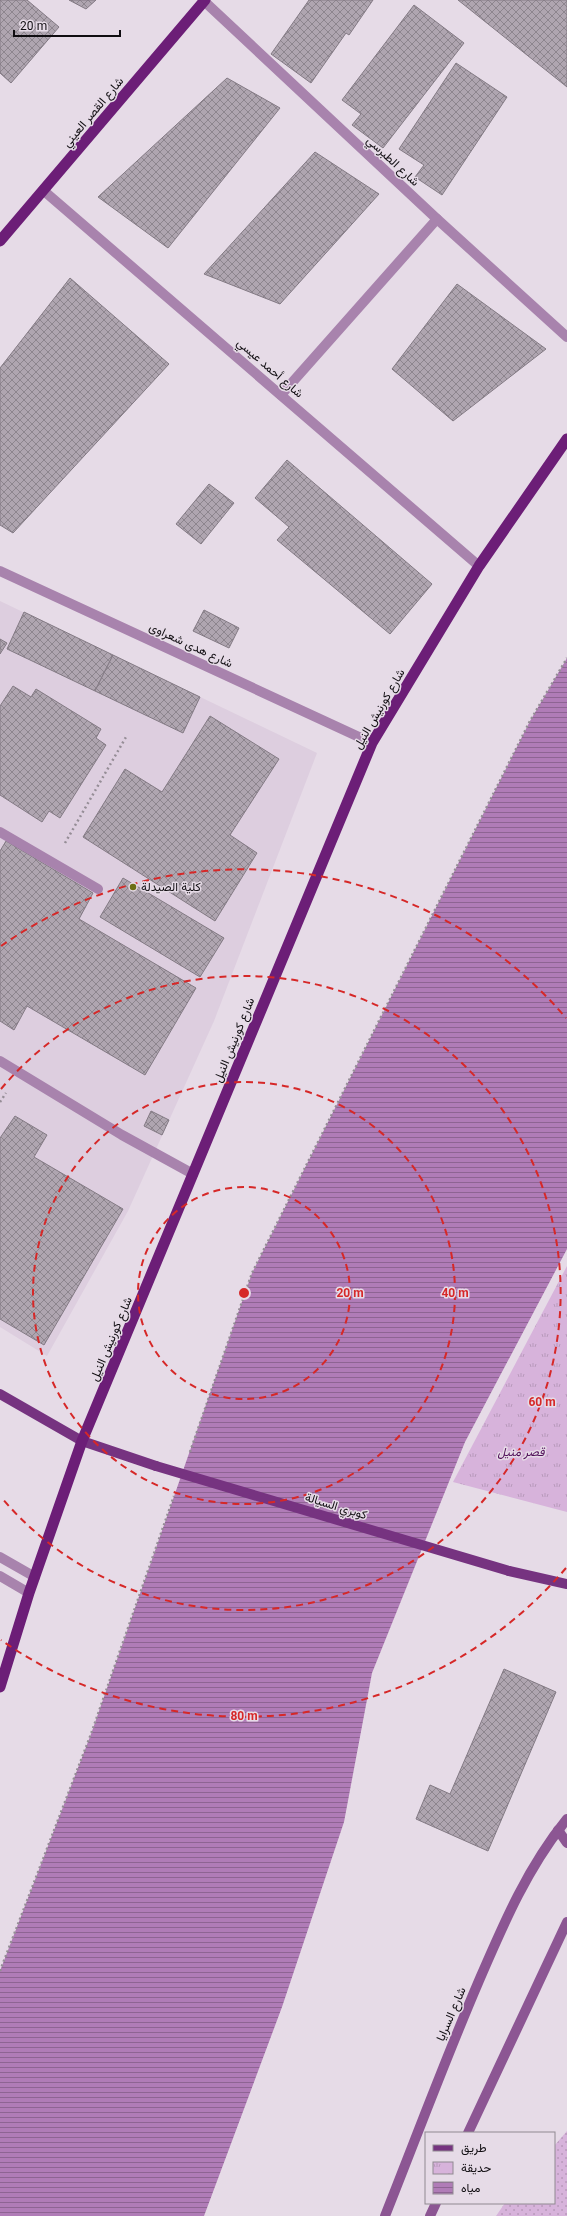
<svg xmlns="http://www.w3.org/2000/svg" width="567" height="2216" font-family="Georgia,Vazirmatn,serif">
  <defs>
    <pattern id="grass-dots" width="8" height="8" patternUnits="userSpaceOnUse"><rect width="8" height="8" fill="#d7b3db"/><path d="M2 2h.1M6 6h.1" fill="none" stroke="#b899bb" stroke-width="1.8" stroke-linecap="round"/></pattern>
    <pattern id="park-tufts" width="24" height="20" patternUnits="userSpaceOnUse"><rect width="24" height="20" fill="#d7b3db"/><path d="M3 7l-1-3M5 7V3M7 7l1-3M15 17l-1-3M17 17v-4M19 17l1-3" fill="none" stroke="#b899bb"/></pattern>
    <pattern id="water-rules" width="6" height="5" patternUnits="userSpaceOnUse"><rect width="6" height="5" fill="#b07cb7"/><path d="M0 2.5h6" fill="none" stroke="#8e6493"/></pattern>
    <pattern id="building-cross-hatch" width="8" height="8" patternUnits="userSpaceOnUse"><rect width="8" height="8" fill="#afa5b0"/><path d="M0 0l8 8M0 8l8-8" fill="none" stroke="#8d858e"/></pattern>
  </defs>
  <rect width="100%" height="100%" fill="#e6dbe7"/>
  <!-- built -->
  <path fill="#ddcedf" d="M 0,601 L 317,753 L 214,1021 L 128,1211 L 47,1356 L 0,1327 Z"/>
  <!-- grass -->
  <path fill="url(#grass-dots)" d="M 567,2131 L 567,2216 L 496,2216 L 505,2203 L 554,2203 L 554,2146 Z"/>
  <!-- park -->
  <path fill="url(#park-tufts)" d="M 567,1266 L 567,1512 L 453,1482 Z"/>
  <!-- water -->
  <path fill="url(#water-rules)" d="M 567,658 L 567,1249 L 465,1442 L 372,1673 L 344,1822 L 282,2007 L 204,2216 L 0,2216 L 0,1971 L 91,1734 L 252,1273 L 530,721 Z"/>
  <!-- building -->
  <g fill="url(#building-cross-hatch)" stroke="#837a84">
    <path d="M 0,0 L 27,0 L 59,27 L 11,83 L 0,73 Z"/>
    <path d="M 69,0 L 96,0 L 86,9 Z"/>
    <path d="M 309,0 L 373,0 L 349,35 L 346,33 L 311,83 L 271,54 Z"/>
    <path d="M 458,0 L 567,0 L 567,87 Z"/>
    <path d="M 414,5 L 464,43 L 383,148 L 352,125 L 361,114 L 342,100 Z"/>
    <path d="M 456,63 L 507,97 L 442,195 L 415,177 L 424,165 L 399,149 Z"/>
    <path d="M 227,78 L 280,108 L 168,248 L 98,197 Z"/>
    <path d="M 315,152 L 379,194 L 280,304 L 204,274 Z"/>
    <path d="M 70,278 L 169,364 L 13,533 L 0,525 L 0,368 Z"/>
    <path d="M 457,284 L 546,349 L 453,421 L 392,369 Z"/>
    <path d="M 287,460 L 432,584 L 390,634 L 277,540 L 289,527 L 255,498 Z"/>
    <path d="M 209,484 L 234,503 L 201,544 L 176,524 Z"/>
    <path d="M 204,610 L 239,628 L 229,648 L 193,631 Z"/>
    <path d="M 24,612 L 113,655 L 95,691 L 7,649 Z"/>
    <path d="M 0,639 L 7,643 L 0,654 Z"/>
    <path d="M 113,655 L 200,697 L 183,733 L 95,691 Z"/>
    <path d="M 13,686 L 31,697 L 36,689 L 101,729 L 96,738 L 106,745 L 60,818 L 49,811 L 42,822 L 0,795 L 0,706 Z"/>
    <path d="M 210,716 L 279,759 L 230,835 L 257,853 L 215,921 L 83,837 L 125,769 L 162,792 Z"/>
    <path d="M 6,841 L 93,893 L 79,919 L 196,988 L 145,1075 L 27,1006 L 14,1030 L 0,1021 L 0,851 Z"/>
    <path d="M 123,878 L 224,938 L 200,977 L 100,917 Z"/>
    <path d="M 151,1111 L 169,1120 L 162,1135 L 144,1126 Z"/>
    <path d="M 15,1116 L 47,1135 L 34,1157 L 123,1209 L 44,1345 L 0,1319 L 0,1138 Z"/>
    <path d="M 504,1669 L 556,1692 L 488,1851 L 416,1819 L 430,1785 L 450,1794 Z"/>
  </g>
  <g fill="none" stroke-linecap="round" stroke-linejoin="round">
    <!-- path -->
    <g stroke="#958d96" stroke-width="2.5" stroke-dasharray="2 3" stroke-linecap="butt">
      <path d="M 65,843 L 126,737"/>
      <path d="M 0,1102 L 6,1093"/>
      <path d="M 190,1452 L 252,1273 L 530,721 L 567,658"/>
      <path d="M 0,1971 L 91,1734 L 174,1496"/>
    </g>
    <!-- service -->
    <g stroke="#a883ad" stroke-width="10">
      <path d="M 0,832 L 98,889"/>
      <path d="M 0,1061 L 122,1135 L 193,1174"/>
      <path d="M 0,1557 L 35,1577"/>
      <path d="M 0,1576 L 29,1593"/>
    </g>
    <!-- minor -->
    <g stroke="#a883ad" stroke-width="10">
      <path d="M 204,1 L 437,219 L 567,337"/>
      <path d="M 44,191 L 479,566"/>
      <path d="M 281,395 L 437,219"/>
      <path d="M 0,571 L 372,743"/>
    </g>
    <!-- secondary -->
    <g stroke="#8c5693" stroke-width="10">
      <path d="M 558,1830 L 567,1843"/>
      <path d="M 468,2133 L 567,1922"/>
      <path d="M 385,2216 C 416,2138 445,2060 478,1983 C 503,1925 527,1868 567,1819"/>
      <path d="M 430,2216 L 436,2203"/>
    </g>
    <!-- primary -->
    <g stroke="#763380" stroke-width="10">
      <path d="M 0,1394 L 82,1441 L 156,1466"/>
      <path d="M 509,1571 L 567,1584"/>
    </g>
    <!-- trunk -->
    <g stroke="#6c1e77" stroke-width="11">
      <path d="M 0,241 L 205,0"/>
      <path d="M 0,1687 L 29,1593 L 82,1441 L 372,743 L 479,566 L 567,439"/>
    </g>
    <!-- primary-bridge -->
    <path stroke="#763380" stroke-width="10" d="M 156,1466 L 509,1571"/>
  </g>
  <!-- distance rings -->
  <g fill="none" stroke="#d62828" stroke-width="2" stroke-dasharray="7 5">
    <circle cx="244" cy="1293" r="106"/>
    <circle cx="244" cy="1293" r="211"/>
    <path d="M1 1089A317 317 0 1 1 1 1497"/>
    <path d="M566 1568A423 423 0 0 1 1 1640M1 946A423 423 0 0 1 566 1018"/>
  </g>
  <!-- markers -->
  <circle fill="#6b6f15" stroke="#e6dbe7" stroke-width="1.5" cx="133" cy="887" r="4"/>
  <g text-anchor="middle" stroke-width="3" stroke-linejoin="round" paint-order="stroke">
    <!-- street labels -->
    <g font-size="12" fill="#100d11" stroke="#e6dbe7">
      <text transform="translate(93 112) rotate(-50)" y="4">شارع القصر العيني</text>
      <text transform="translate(393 161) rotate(43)" y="4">شارع الطبرسي</text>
      <text transform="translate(270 368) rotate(41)" y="4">شارع أحمد عيسي</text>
      <text transform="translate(191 645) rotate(25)" y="4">شارع هدى شعراوى</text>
      <text transform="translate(379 709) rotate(-60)" y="4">شارع كورنيش النيل</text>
      <text transform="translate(234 1040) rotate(-68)" y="4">شارع كورنيش النيل</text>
      <text transform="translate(111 1339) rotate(-67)" y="4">شارع كورنيش النيل</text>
      <text transform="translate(336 1506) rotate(17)" y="4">كوبري السيالة</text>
      <text transform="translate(451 2014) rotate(-67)" y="4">شارع السرايا</text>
    </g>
    <!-- poi labels -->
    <g font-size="12" fill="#100d11" stroke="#e6dbe7" text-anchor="start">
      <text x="141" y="891">كلية الصيدلة</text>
    </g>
    <!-- park labels -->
    <g font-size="12" font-style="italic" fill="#4e0c57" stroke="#e6dbe7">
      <text x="521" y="1456">قصر منيل</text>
    </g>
  </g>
  <circle cx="244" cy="1293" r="6" fill="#d62828" stroke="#e6dbe7" stroke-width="2"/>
  <g font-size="12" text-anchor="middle" font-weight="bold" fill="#d62828" stroke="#e6dbe7" stroke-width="3" stroke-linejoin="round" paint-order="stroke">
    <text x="350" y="1297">20 m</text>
    <text x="455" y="1297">40 m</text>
    <text x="542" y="1406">60 m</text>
    <text x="244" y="1720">80 m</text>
  </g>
  <!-- legend -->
  <rect x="425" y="2132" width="130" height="72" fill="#e6dbe7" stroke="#908991"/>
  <rect x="433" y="2145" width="20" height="6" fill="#763380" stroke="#908991"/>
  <text x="461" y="2152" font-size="12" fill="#100d11">طريق</text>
  <rect x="433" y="2162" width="20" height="12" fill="url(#park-tufts)" stroke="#908991"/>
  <text x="461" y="2172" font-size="12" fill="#100d11">حديقة</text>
  <rect x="433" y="2182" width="20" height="12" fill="url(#water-rules)" stroke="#908991"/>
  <text x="461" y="2192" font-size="12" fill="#100d11">مياه</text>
  <!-- scale -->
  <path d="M14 30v6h106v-6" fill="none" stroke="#100d11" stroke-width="2"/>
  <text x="20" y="30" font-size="12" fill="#100d11" stroke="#e6dbe7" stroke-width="3" paint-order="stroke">20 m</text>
</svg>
